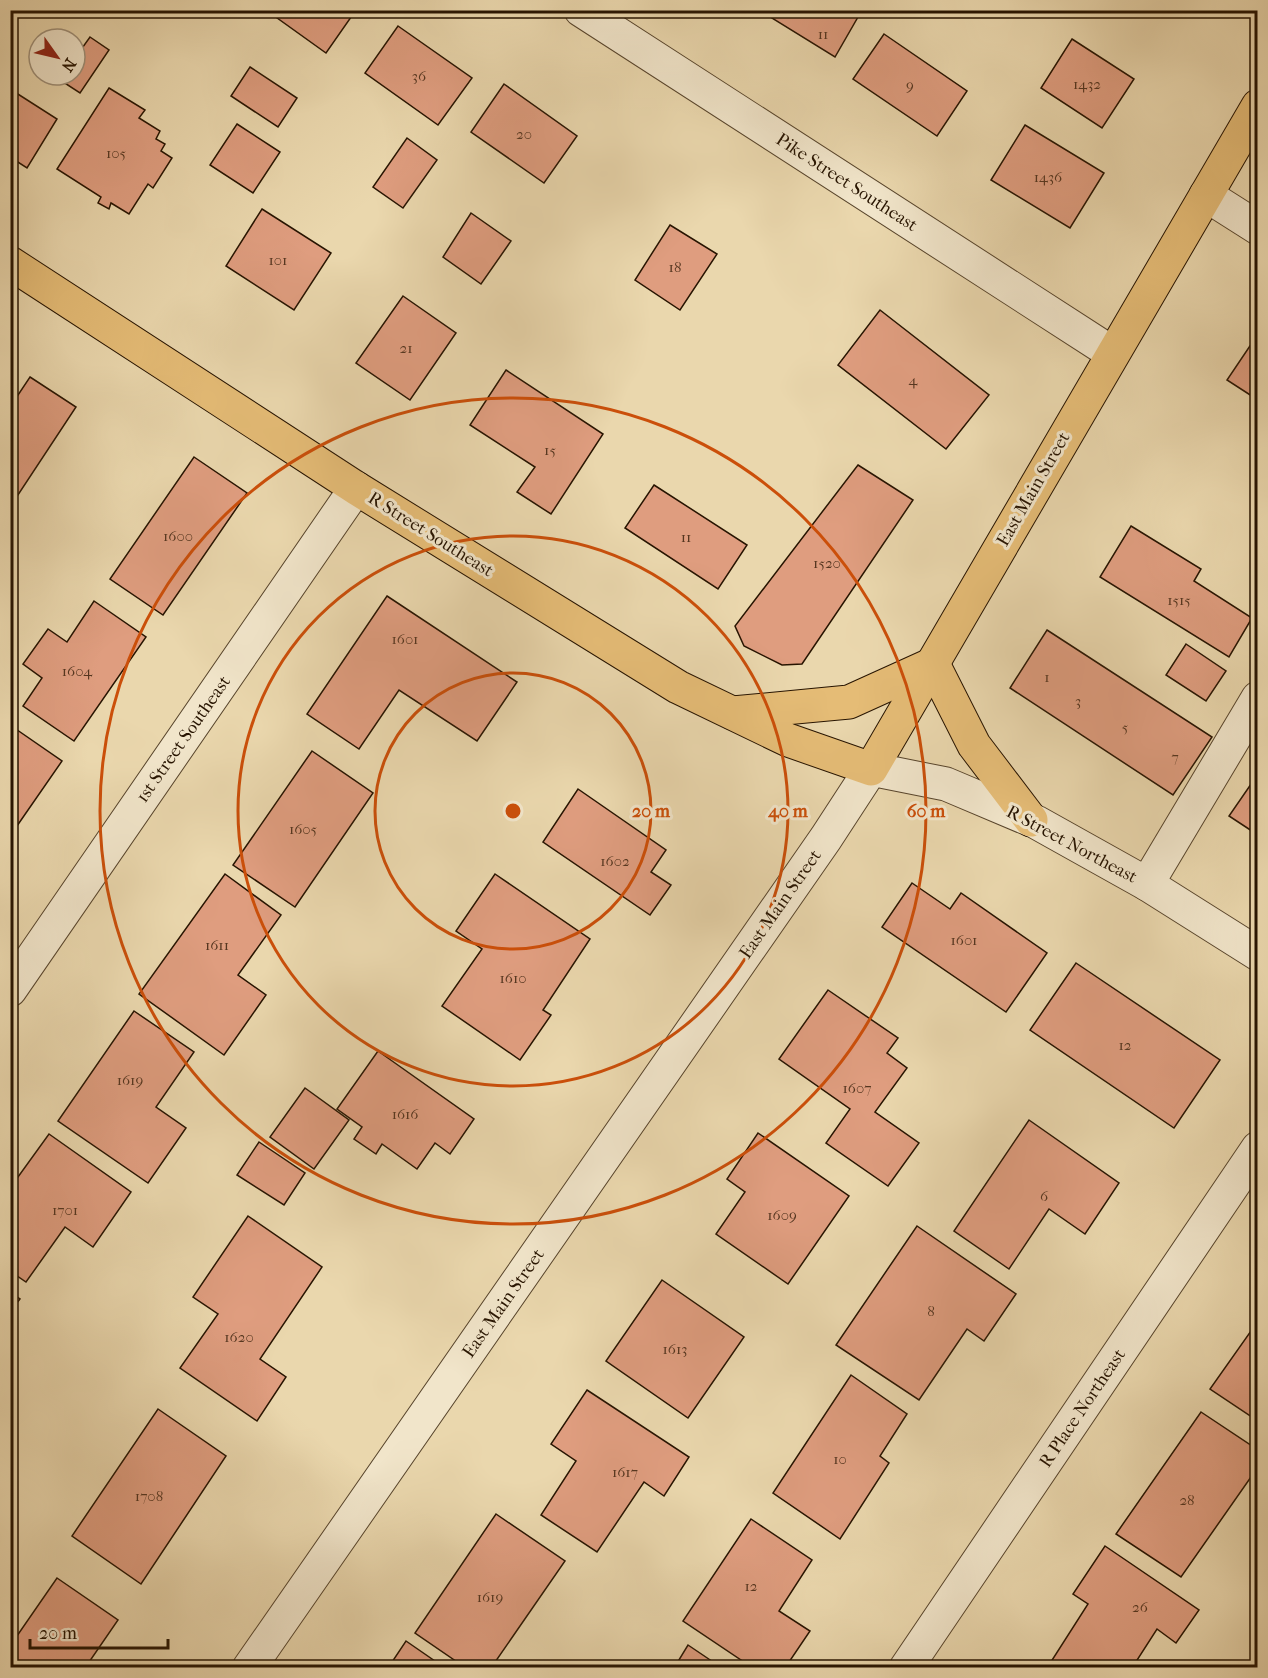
<svg xmlns="http://www.w3.org/2000/svg" width="1268" height="1678" font-family="'IM FELL French Canon',serif">
  <rect width="100%" height="100%" fill="#ead7ad"/>
  <filter id="stains"><feTurbulence type="fractalNoise" baseFrequency=".00333" numOctaves="4"/><feColorMatrix values="0 0 0 0 .2 0 0 0 0 .09 0 0 0 0 .02 0 0 0 .5 -.17"/></filter>
  <radialGradient id="worn" r=".72"><stop offset=".6" stop-color="#630" stop-opacity="0"/><stop offset="1" stop-color="#630" stop-opacity=".3"/></radialGradient>
  <!-- building -->
  <g fill="#df9d7f" stroke="#271401" stroke-width="1.5">
    <path d="M 266,10 L 356,10 L 326,53 Z"/>
    <path d="M 759,10 L 862,10 L 835,57 Z"/>
    <path d="M 398,26 L 472,78 L 438,125 L 365,73 Z"/>
    <path d="M 884,34 L 967,91 L 937,136 L 853,79 Z"/>
    <path d="M 90,37 L 109,50 L 80,93 L 60,80 L 63,75 L 75,75 L 75,58 Z"/>
    <path d="M 1072,39 L 1134,79 L 1102,128 L 1041,88 Z"/>
    <path d="M 250,67 L 297,98 L 278,127 L 231,96 Z"/>
    <path d="M 504,84 L 577,136 L 544,183 L 471,132 Z"/>
    <path d="M 109,88 L 145,110 L 139,118 L 160,131 L 156,139 L 165,144 L 161,151 L 172,158 L 153,188 L 148,184 L 129,214 L 111,203 L 109,209 L 98,203 L 101,197 L 57,169 Z"/>
    <path d="M 10,89 L 57,119 L 27,168 L 10,157 Z"/>
    <path d="M 237,124 L 280,152 L 253,193 L 210,165 Z"/>
    <path d="M 1025,125 L 1104,173 L 1070,228 L 991,180 Z"/>
    <path d="M 407,138 L 437,160 L 403,208 L 373,187 Z"/>
    <path d="M 262,209 L 331,253 L 294,310 L 226,266 Z"/>
    <path d="M 471,213 L 511,241 L 481,284 L 443,257 Z"/>
    <path d="M 670,225 L 717,254 L 680,310 L 635,280 Z"/>
    <path d="M 403,296 L 456,333 L 410,400 L 356,363 Z"/>
    <path d="M 880,310 L 989,395 L 946,449 L 838,365 Z"/>
    <path d="M 1258,334 L 1258,400 L 1227,380 Z"/>
    <path d="M 506,370 L 603,434 L 551,514 L 517,492 L 535,467 L 470,425 Z"/>
    <path d="M 30,377 L 76,407 L 10,507 L 10,407 Z"/>
    <path d="M 194,457 L 247,493 L 163,615 L 110,579 Z"/>
    <path d="M 858,465 L 913,500 L 802,664 L 782,665 L 744,646 L 735,626 Z"/>
    <path d="M 654,485 L 747,545 L 718,589 L 625,528 Z"/>
    <path d="M 1131,526 L 1201,569 L 1194,581 L 1252,618 L 1229,657 L 1100,577 Z"/>
    <path d="M 387,596 L 517,682 L 477,741 L 399,690 L 359,749 L 307,714 Z"/>
    <path d="M 94,601 L 146,637 L 74,741 L 23,706 L 42,678 L 23,664 L 48,629 L 67,642 Z"/>
    <path d="M 1047,630 L 1212,737 L 1173,795 L 1010,688 Z"/>
    <path d="M 1186,644 L 1226,671 L 1206,701 L 1166,675 Z"/>
    <path d="M 10,725 L 62,761 L 10,836 Z"/>
    <path d="M 312,751 L 373,793 L 295,907 L 233,865 Z"/>
    <path d="M 1258,774 L 1258,835 L 1229,816 Z"/>
    <path d="M 578,789 L 666,850 L 651,872 L 671,885 L 650,915 L 543,842 Z"/>
    <path d="M 225,874 L 281,915 L 238,975 L 266,995 L 224,1055 L 139,994 Z"/>
    <path d="M 495,874 L 590,939 L 543,1010 L 551,1015 L 520,1060 L 442,1006 L 482,949 L 456,931 Z"/>
    <path d="M 912,883 L 950,909 L 961,893 L 1047,953 L 1006,1012 L 882,927 Z"/>
    <path d="M 1076,963 L 1220,1060 L 1174,1128 L 1030,1030 Z"/>
    <path d="M 828,990 L 898,1038 L 887,1053 L 907,1068 L 875,1112 L 919,1143 L 888,1186 L 826,1143 L 850,1109 L 779,1059 Z"/>
    <path d="M 134,1011 L 194,1052 L 156,1107 L 186,1128 L 148,1183 L 58,1121 Z"/>
    <path d="M 378,1051 L 474,1119 L 450,1154 L 435,1143 L 417,1169 L 382,1144 L 376,1154 L 354,1139 L 362,1127 L 337,1109 Z"/>
    <path d="M 305,1088 L 349,1120 L 314,1169 L 270,1137 Z"/>
    <path d="M 1029,1120 L 1119,1183 L 1085,1234 L 1049,1209 L 1009,1269 L 954,1231 Z"/>
    <path d="M 758,1133 L 849,1196 L 788,1284 L 716,1234 L 745,1192 L 727,1179 Z"/>
    <path d="M 49,1134 L 131,1192 L 93,1247 L 65,1227 L 26,1282 L 10,1271 L 10,1188 Z"/>
    <path d="M 259,1142 L 305,1173 L 284,1205 L 237,1175 Z"/>
    <path d="M 248,1216 L 322,1267 L 260,1359 L 286,1377 L 257,1421 L 180,1368 L 218,1314 L 193,1297 Z"/>
    <path d="M 917,1226 L 1016,1294 L 984,1341 L 967,1329 L 919,1400 L 836,1345 Z"/>
    <path d="M 662,1280 L 744,1337 L 688,1418 L 606,1361 Z"/>
    <path d="M 10,1292 L 20,1299 L 10,1312 Z"/>
    <path d="M 1258,1321 L 1258,1421 L 1210,1389 Z"/>
    <path d="M 851,1375 L 907,1414 L 880,1456 L 889,1463 L 840,1539 L 773,1493 Z"/>
    <path d="M 587,1390 L 689,1457 L 664,1496 L 644,1482 L 597,1552 L 541,1515 L 576,1461 L 551,1444 Z"/>
    <path d="M 158,1409 L 226,1456 L 141,1584 L 72,1536 Z"/>
    <path d="M 1201,1412 L 1258,1450 L 1258,1467 L 1181,1577 L 1116,1534 Z"/>
    <path d="M 496,1514 L 565,1561 L 491,1668 L 466,1668 L 415,1633 Z"/>
    <path d="M 751,1519 L 812,1560 L 779,1611 L 810,1631 L 785,1668 L 753,1668 L 683,1621 Z"/>
    <path d="M 1105,1546 L 1199,1610 L 1176,1643 L 1157,1629 L 1132,1668 L 1047,1668 L 1088,1604 L 1073,1594 Z"/>
    <path d="M 57,1578 L 118,1620 L 85,1668 L 10,1668 L 10,1646 Z"/>
    <path d="M 406,1641 L 445,1668 L 388,1668 Z"/>
    <path d="M 688,1645 L 722,1668 L 674,1668 Z"/>
  </g>
  <g fill="none" stroke-linecap="round" stroke-linejoin="round">
    <!-- minor casing -->
    <g stroke="#58452c" stroke-width="35">
      <g id="minor">
        <path d="M 581,10 L 1112,353"/>
        <path d="M 1206,195 L 1258,228"/>
        <path d="M 1147,884 L 1258,698"/>
        <path d="M 10,990 L 356,488"/>
        <path d="M 249,1668 L 826,838 L 871,769 L 946,784 L 1036,822 L 1147,884 L 1258,954"/>
        <path d="M 906,1668 L 1258,1148"/>
      </g>
    </g>
    <!-- major casing -->
    <g stroke="#271401" stroke-width="35">
      <g id="major">
        <path d="M 10,263 L 356,488 L 678,687 L 788,740 L 871,769 L 1258,106"/>
        <path d="M 733,713 L 849,702 L 933,664 L 974,745 L 1031,820"/>
      </g>
    </g>
    <!-- minor -->
    <use href="#minor" stroke="#f1e5ca" stroke-width="33"/>
    <!-- major -->
    <use href="#major" stroke="#e5bc76" stroke-width="33"/>
  </g>
  <!-- distance rings -->
  <g fill="none" stroke="#cb4f0a" stroke-width="3">
    <circle cx="513" cy="811" r="138"/>
    <circle cx="513" cy="811" r="275"/>
    <circle cx="513" cy="811" r="413"/>
  </g>
  <g text-anchor="middle" stroke-width="6" stroke-linejoin="round" paint-order="stroke">
    <!-- number labels -->
    <g font-size="15" fill="#553620">
      <text x="823" y="39">11</text>
      <text x="419" y="81">36</text>
      <text x="1087" y="89">1432</text>
      <text x="910" y="90">9</text>
      <text x="524" y="139">20</text>
      <text x="116" y="158">105</text>
      <text x="1048" y="182">1436</text>
      <text x="278" y="265">101</text>
      <text x="675" y="272">18</text>
      <text x="406" y="353">21</text>
      <text x="913" y="385">4</text>
      <text x="550" y="455">15</text>
      <text x="178" y="541">1600</text>
      <text x="686" y="542">11</text>
      <text x="827" y="568">1520</text>
      <text x="1179" y="605">1515</text>
      <text x="405" y="644">1601</text>
      <text x="77" y="676">1604</text>
      <text x="1047" y="682">1</text>
      <text x="1078" y="706">3</text>
      <text x="1125" y="732">5</text>
      <text x="1175" y="762">7</text>
      <text x="303" y="834">1605</text>
      <text x="615" y="866">1602</text>
      <text x="964" y="945">1601</text>
      <text x="217" y="950">1611</text>
      <text x="513" y="983">1610</text>
      <text x="1125" y="1050">12</text>
      <text x="130" y="1085">1619</text>
      <text x="857" y="1093">1607</text>
      <text x="405" y="1119">1616</text>
      <text x="1044" y="1201">6</text>
      <text x="65" y="1215">1701</text>
      <text x="782" y="1220">1609</text>
      <text x="931" y="1316">8</text>
      <text x="239" y="1342">1620</text>
      <text x="675" y="1354">1613</text>
      <text x="840" y="1464">10</text>
      <text x="625" y="1477">1617</text>
      <text x="149" y="1501">1708</text>
      <text x="1187" y="1505">28</text>
      <text x="751" y="1591">12</text>
      <text x="490" y="1602">1619</text>
      <text x="1140" y="1612">26</text>
    </g>
    <!-- street labels -->
    <g font-size="18" fill="#271401" stroke="#f1e5ca">
      <text transform="translate(847 182) rotate(33)" y="6">Pike Street Southeast</text>
      <text transform="translate(1033 489) rotate(-60)" y="6">East Main Street</text>
      <text transform="translate(431 534) rotate(32)" y="6">R Street Southeast</text>
      <text transform="translate(183 739) rotate(-55)" y="6">1st Street Southeast</text>
      <text transform="translate(1072 844) rotate(28)" y="6">R Street Northeast</text>
      <text transform="translate(780 904) rotate(-55)" y="6">East Main Street</text>
      <text transform="translate(503 1303) rotate(-55)" y="6">East Main Street</text>
      <text transform="translate(1082 1408) rotate(-56)" y="6">R Place Northeast</text>
    </g>
  </g>
  <circle cx="513" cy="811" r="9" fill="#cb4f0a" stroke="#f1e5ca" stroke-width="3"/>
  <g font-size="18" text-anchor="middle" font-weight="bold" fill="#cb4f0a" stroke="#f1e5ca" stroke-width="6" stroke-linejoin="round" paint-order="stroke">
    <text x="651" y="817">20 m</text>
    <text x="788" y="817">40 m</text>
    <text x="926" y="817">60 m</text>
  </g>
  <!-- margin -->
  <rect width="1268" height="1678" fill="none" stroke="#ead7ad" stroke-width="36"/>
  <rect x="12" y="12" width="1244" height="1654" fill="none" stroke="#271401" stroke-width="3"/>
  <rect x="18" y="18" width="1232" height="1642" fill="none" stroke="#271401" stroke-width="1.5"/>
  <!-- north arrow -->
  <g transform="translate(57 57) rotate(124)"><circle r="28" fill="#f1e5ca" stroke="#a0917a" stroke-width="1.5"/>
  <path d="M0-4.5L10 22L0 15L-10 22Z" fill="#8f2418"/>
  <text y="-9" font-size="16" font-weight="bold" text-anchor="middle" fill="#271401">N</text>
  </g>
  <!-- scale -->
  <path d="M30 1639v9h138v-9" fill="none" stroke="#271401" stroke-width="3"/>
  <text x="39" y="1639" font-size="18" fill="#271401" stroke="#f1e5ca" stroke-width="4.5" paint-order="stroke">20 m</text>
  <rect width="100%" height="100%" filter="url(#stains)"/>
  <rect width="100%" height="100%" fill="url(#worn)"/>
</svg>
